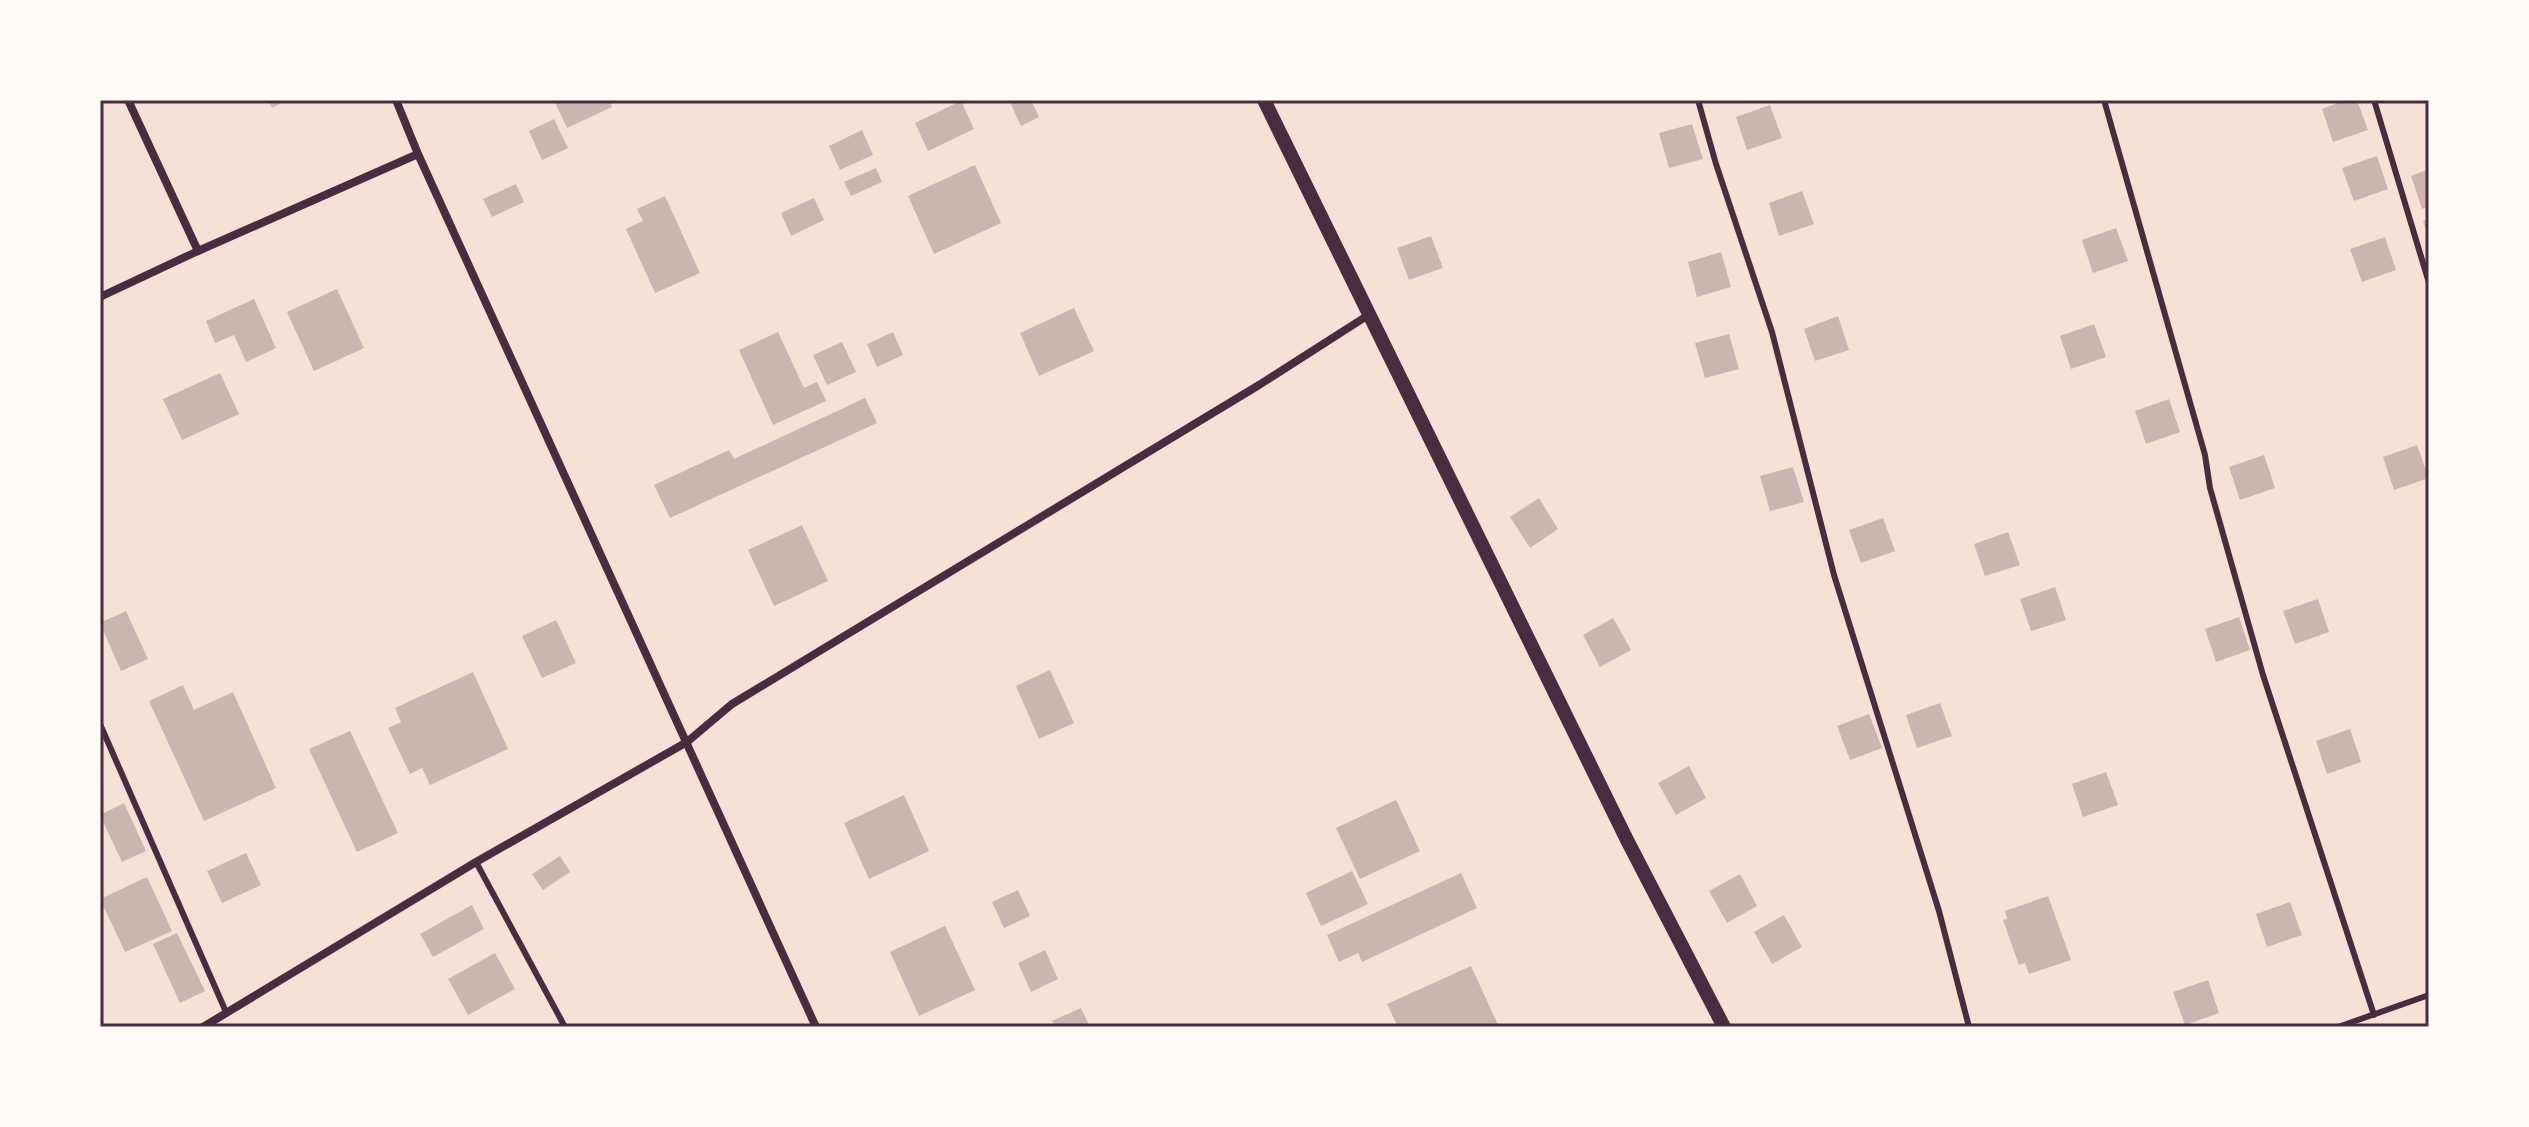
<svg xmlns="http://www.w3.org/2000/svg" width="2529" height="1127" font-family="Raleway,sans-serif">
  <rect width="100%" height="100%" fill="#f7e1d7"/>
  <!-- building -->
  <g fill="#ccb4b1">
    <path d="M 269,100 L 288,100 L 272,108 Z"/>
    <path d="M 554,100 L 609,100 L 612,107 L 567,128 Z"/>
    <path d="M 1009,100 L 1031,100 L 1039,117 L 1021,126 Z"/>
    <path d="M 2346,100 L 2357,100 L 2368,130 L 2333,142 L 2322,109 Z"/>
    <path d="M 961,101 L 974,129 L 928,151 L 915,123 Z"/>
    <path d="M 1770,105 L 1782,138 L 1747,150 L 1736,117 Z"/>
    <path d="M 554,119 L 568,148 L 542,160 L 529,131 Z"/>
    <path d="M 1692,124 L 1703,159 L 1669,168 L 1659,133 Z"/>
    <path d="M 862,130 L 873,155 L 840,170 L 829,146 Z"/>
    <path d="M 2377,156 L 2388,189 L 2354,201 L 2342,168 Z"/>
    <path d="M 975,165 L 1001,223 L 934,254 L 908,196 Z"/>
    <path d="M 876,168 L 882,182 L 851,196 L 844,182 Z"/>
    <path d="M 2429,169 L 2429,206 L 2422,209 L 2411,176 Z"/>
    <path d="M 516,184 L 524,202 L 492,217 L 483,199 Z"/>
    <path d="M 1802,191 L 1814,224 L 1779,236 L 1769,203 Z"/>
    <path d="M 665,196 L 700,273 L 655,293 L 626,229 L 643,221 L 637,209 Z"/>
    <path d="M 814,198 L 824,220 L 791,236 L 781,213 Z"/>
    <path d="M 2429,219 L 2429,238 L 2423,221 Z"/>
    <path d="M 2116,228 L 2128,261 L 2093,273 L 2082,240 Z"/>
    <path d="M 1431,236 L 1443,268 L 1409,280 L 1397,248 Z"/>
    <path d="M 2385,237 L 2396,270 L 2362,282 L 2350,249 Z"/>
    <path d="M 1721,252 L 1731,287 L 1697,297 L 1688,262 Z"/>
    <path d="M 337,289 L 364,348 L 314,371 L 287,312 Z"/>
    <path d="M 254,299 L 276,348 L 246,362 L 234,335 L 215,343 L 206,321 Z"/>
    <path d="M 1074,308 L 1094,351 L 1039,376 L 1020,333 Z"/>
    <path d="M 1838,316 L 1849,350 L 1815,361 L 1804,329 Z"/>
    <path d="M 2094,324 L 2106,357 L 2071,369 L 2060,336 Z"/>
    <path d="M 778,332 L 804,388 L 817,382 L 826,401 L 773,425 L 739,350 Z"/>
    <path d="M 893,332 L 903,355 L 877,367 L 867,344 Z"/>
    <path d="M 1729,334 L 1739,369 L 1705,378 L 1695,343 Z"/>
    <path d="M 842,342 L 856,372 L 827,385 L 813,355 Z"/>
    <path d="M 220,373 L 239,414 L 182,440 L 163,399 Z"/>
    <path d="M 865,398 L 877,423 L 670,518 L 654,485 L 729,450 L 734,459 Z"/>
    <path d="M 2169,399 L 2180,432 L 2146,444 L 2135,411 Z"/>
    <path d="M 2417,445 L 2429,478 L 2394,490 L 2383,457 Z"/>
    <path d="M 2264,455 L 2275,488 L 2240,500 L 2229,467 Z"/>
    <path d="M 1793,467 L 1804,502 L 1770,511 L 1760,476 Z"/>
    <path d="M 1539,498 L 1558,529 L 1530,548 L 1510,517 Z"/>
    <path d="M 1883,518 L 1895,551 L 1861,563 L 1849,530 Z"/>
    <path d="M 802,525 L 828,581 L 774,606 L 748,550 Z"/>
    <path d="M 2008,532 L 2020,565 L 1985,576 L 1974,544 Z"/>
    <path d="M 2055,587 L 2066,620 L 2031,631 L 2020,599 Z"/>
    <path d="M 2318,599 L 2329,632 L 2295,644 L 2283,611 Z"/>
    <path d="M 126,611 L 148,659 L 121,671 L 100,623 Z"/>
    <path d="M 2239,617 L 2250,650 L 2216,662 L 2205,629 Z"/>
    <path d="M 1613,618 L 1631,650 L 1600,667 L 1583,635 Z"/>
    <path d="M 556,620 L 576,663 L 542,678 L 522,636 Z"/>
    <path d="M 1050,670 L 1074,723 L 1039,739 L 1016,686 Z"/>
    <path d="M 473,672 L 508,749 L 430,785 L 422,768 L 410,774 L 388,728 L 401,722 L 395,708 Z"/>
    <path d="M 183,685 L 194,710 L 233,692 L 276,788 L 204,821 L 149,701 Z"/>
    <path d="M 1940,703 L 1952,736 L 1917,748 L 1906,715 Z"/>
    <path d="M 1869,714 L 1882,748 L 1850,760 L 1837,726 Z"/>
    <path d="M 2350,729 L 2361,762 L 2327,774 L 2316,741 Z"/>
    <path d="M 350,731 L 398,833 L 357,852 L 309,749 Z"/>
    <path d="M 1689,766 L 1706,798 L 1676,815 L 1658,783 Z"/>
    <path d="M 2106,772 L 2118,805 L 2083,817 L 2072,784 Z"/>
    <path d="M 904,795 L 929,851 L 869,879 L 844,823 Z"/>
    <path d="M 1396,800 L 1420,851 L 1360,879 L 1336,828 Z"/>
    <path d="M 124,803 L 146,851 L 122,862 L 100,815 Z"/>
    <path d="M 246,853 L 261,885 L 222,903 L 207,871 Z"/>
    <path d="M 560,856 L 570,872 L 543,890 L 532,874 Z"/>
    <path d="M 1352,871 L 1368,904 L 1321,926 L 1306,893 Z"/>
    <path d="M 1461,873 L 1477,908 L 1362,962 L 1358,953 L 1339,962 L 1327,935 Z"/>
    <path d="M 1740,874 L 1757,906 L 1727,923 L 1709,891 Z"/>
    <path d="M 147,877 L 172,931 L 125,952 L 100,899 Z"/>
    <path d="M 1018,890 L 1030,916 L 1004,928 L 992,902 Z"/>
    <path d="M 2048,896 L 2071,960 L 2029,974 L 2025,963 L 2019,965 L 2003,920 L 2007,919 L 2005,911 Z"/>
    <path d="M 2290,902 L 2302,935 L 2267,947 L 2256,914 Z"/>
    <path d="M 472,905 L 484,929 L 433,957 L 420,934 Z"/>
    <path d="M 1784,915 L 1802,947 L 1772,964 L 1754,932 Z"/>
    <path d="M 945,926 L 975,990 L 919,1016 L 890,952 Z"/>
    <path d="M 177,933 L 205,991 L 180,1003 L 153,944 Z"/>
    <path d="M 1045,950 L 1058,979 L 1031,992 L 1018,963 Z"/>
    <path d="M 495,953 L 515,989 L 468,1015 L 448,979 Z"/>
    <path d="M 1471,966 L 1499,1027 L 1398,1027 L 1387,1004 Z"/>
    <path d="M 2208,980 L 2219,1013 L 2185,1025 L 2173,992 Z"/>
    <path d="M 1081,1008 L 1090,1027 L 1055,1027 L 1052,1021 Z"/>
  </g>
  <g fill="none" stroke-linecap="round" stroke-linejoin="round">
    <!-- service -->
    <g stroke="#4a2c40" stroke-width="6">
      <path d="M 1698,100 L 1716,164 L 1772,332 L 1834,575 L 1939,911 L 1969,1027"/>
      <path d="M 2104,100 L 2205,455 L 2210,488 L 2263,675 L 2374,1015"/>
      <path d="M 2374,100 L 2429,283"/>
      <path d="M 100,724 L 226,1012"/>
      <path d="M 476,862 L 565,1027"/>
      <path d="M 2338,1027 L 2429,995"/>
    </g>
    <!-- minor -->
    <g stroke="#4a2c40" stroke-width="8">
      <path d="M 128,100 L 198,251"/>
      <path d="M 396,100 L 418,154 L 816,1027"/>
      <path d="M 100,297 L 198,251 L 418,154"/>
      <path d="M 203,1027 L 476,862 L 687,742 L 732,704 L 1259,385 L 1370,314"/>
    </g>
    <!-- tertiary -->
    <path stroke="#4a2c40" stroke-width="14" d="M 1264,100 L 1627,840 L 1724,1027"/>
  </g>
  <!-- border -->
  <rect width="2529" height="1127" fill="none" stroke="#fffaf5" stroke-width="204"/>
  <rect x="102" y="102" width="2325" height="923" fill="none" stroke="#4a2c40" stroke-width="3"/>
</svg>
